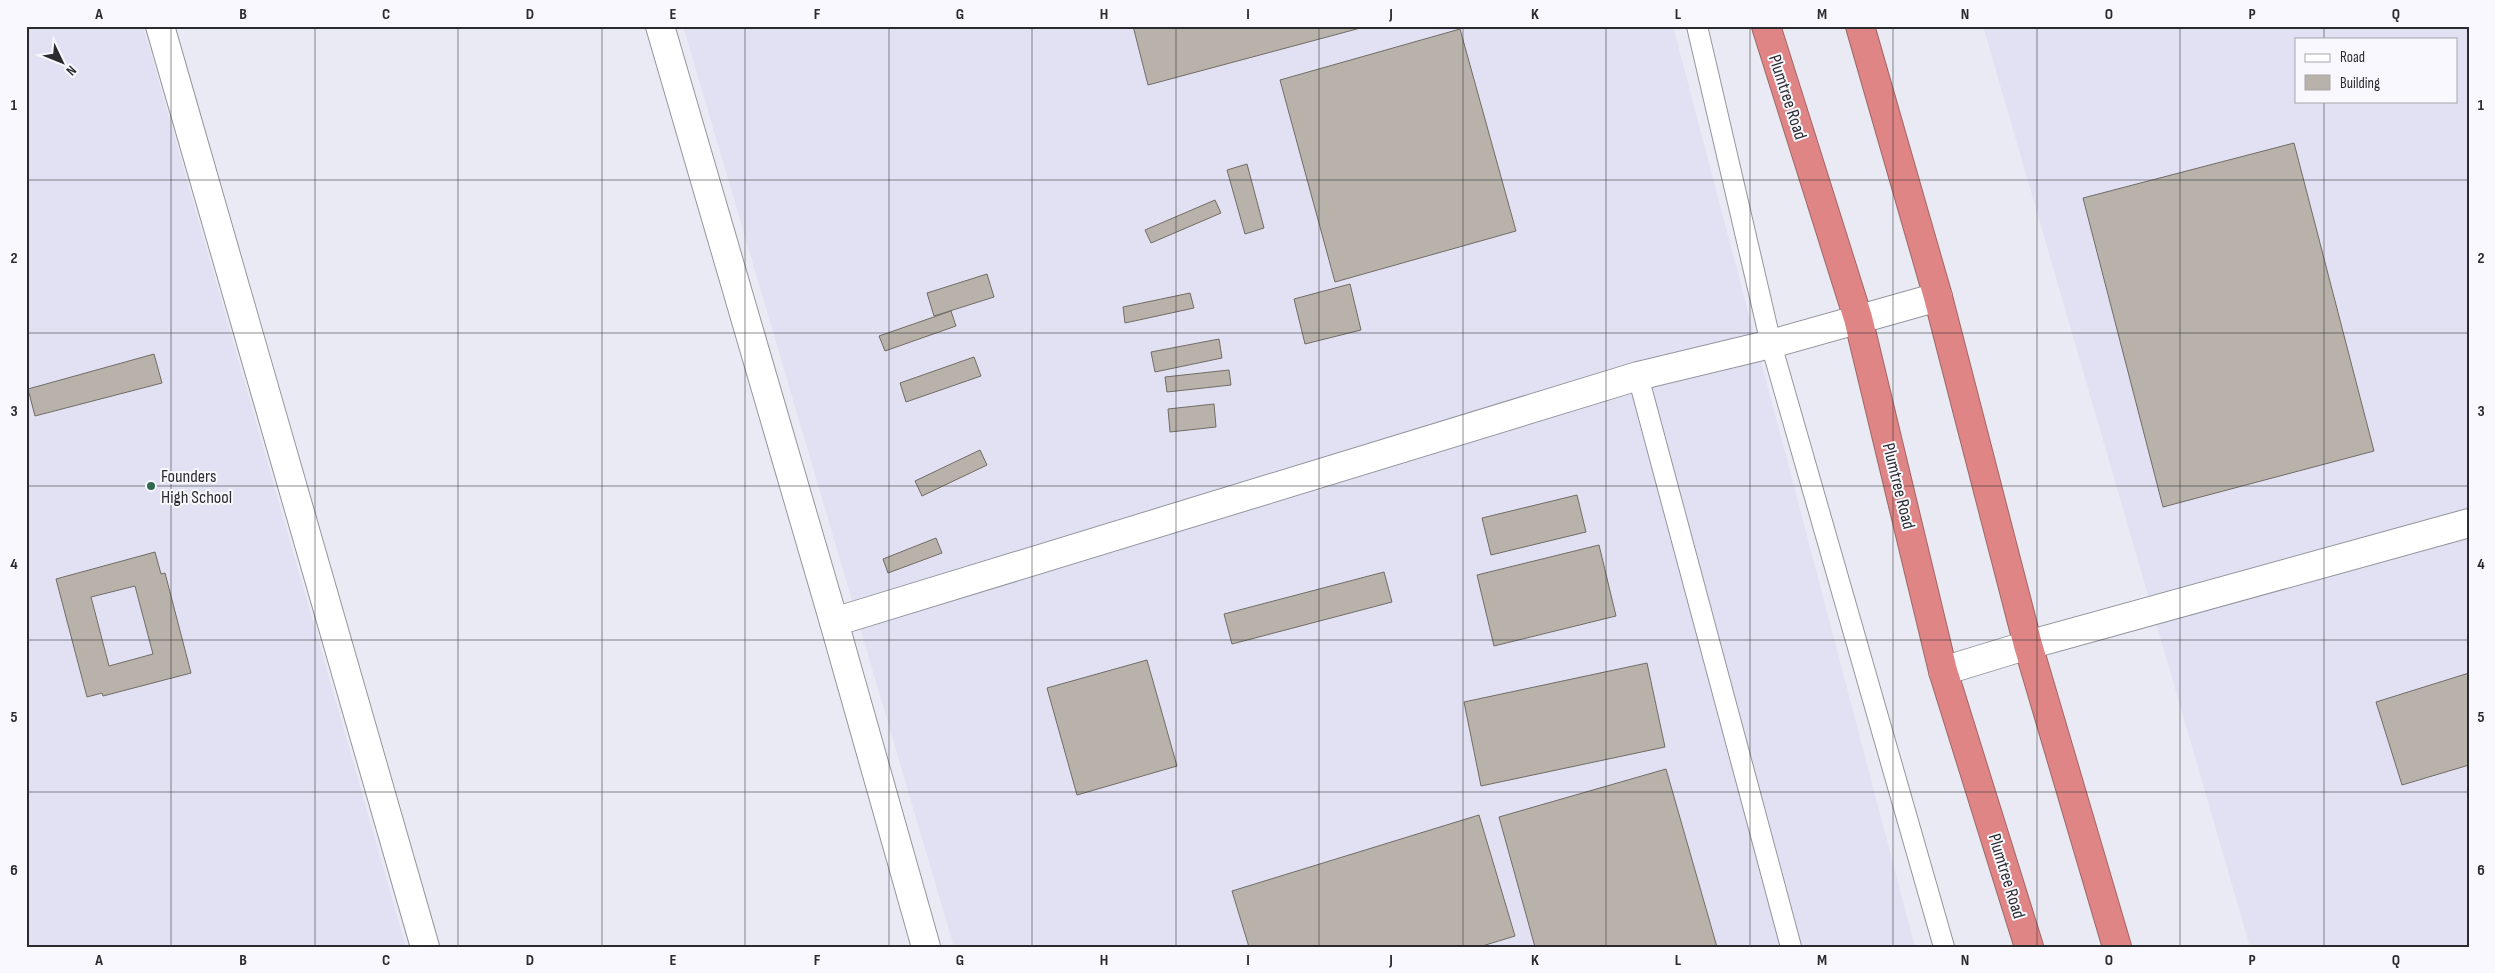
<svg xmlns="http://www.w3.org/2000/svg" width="2495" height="973" font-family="'Sofia Sans Condensed',sans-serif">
  <rect width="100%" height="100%" fill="#eaeaf4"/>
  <!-- built -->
  <g fill="#e1e1f3" fill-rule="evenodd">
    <path d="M 26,26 L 143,26 L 406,947 L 26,947 Z"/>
    <path d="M 683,26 L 1673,26 L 1915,947 L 954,947 Z"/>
    <path d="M 1983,26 L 2469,26 L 2469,947 L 2250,947 ZM 2296,39 L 2456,39 L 2456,101 L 2296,101 Z"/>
  </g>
  <!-- building -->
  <g fill="#b8b2aa" stroke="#716c64" fill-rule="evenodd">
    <path d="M 1133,26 L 1368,26 L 1148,85 Z"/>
    <path d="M 1460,29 L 1516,231 L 1335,282 L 1280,80 Z"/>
    <path d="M 2294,143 L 2374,451 L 2163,507 L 2083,198 Z"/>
    <path d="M 1247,164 L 1264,228 L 1245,234 L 1227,170 Z"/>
    <path d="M 1215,200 L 1221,213 L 1151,243 L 1145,230 Z"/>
    <path d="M 987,274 L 994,297 L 934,316 L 927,293 Z"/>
    <path d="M 1350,284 L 1361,330 L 1305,344 L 1294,299 Z"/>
    <path d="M 1190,293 L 1194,308 L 1125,323 L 1123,307 Z"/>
    <path d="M 951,311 L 956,326 L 885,351 L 879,336 Z"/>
    <path d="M 1219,339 L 1222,358 L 1155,372 L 1151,352 Z"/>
    <path d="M 154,354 L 162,383 L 35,416 L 28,389 Z"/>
    <path d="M 974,357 L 981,376 L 906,402 L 900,383 Z"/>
    <path d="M 1229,370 L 1231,385 L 1167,392 L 1165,377 Z"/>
    <path d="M 1214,404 L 1216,427 L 1170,432 L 1168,409 Z"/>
    <path d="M 980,450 L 987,465 L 922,496 L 915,481 Z"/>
    <path d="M 1577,495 L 1586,532 L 1491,555 L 1482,518 Z"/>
    <path d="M 936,538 L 942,553 L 888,573 L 883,559 Z"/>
    <path d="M 1599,545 L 1616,616 L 1494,646 L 1477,575 Z"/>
    <path d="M 155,552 L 161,574 L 165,573 L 191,673 L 103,696 L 102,693 L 87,697 L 56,579 ZM 135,586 L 153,654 L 109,666 L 91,597 Z"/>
    <path d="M 1384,572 L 1392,602 L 1232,644 L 1224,614 Z"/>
    <path d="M 1147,660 L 1177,766 L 1077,795 L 1047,688 Z"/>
    <path d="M 1647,663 L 1665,747 L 1481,786 L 1464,702 Z"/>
    <path d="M 2469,673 L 2469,765 L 2402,785 L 2376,702 Z"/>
    <path d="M 1666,769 L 1717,947 L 1535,947 L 1499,817 Z"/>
    <path d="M 1479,815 L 1515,936 L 1479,947 L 1249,947 L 1232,891 Z"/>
  </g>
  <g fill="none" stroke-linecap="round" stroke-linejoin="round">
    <!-- lane casing -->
    <g stroke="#95959f" stroke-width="22">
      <g id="lane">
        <path d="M 1697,26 L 1771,344 L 1944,947"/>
        <path d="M 1638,376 L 1791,947"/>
      </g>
    </g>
    <!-- street casing -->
    <g stroke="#95959f" stroke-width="30">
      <g id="street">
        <path d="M 160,26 L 425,947"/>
        <path d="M 660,26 L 834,622 L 926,947"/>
        <path d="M 834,622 L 1638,376 L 1771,344 L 1938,297"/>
        <path d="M 1943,671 L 2028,645 L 2469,523"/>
      </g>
    </g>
    <!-- highway casing -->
    <g stroke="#a06667" stroke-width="30">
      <g id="highway">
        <path d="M 1766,26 L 1858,318 L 1943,671 L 2029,947"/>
        <path d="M 1860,26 L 1938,297 L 2028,645 L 2117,947"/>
      </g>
    </g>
    <!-- lane -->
    <use href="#lane" stroke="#fff" stroke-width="20"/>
    <!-- street -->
    <use href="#street" stroke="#fff" stroke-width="28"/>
    <!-- highway -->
    <use href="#highway" stroke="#df8585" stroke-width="28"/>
  </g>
  <!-- grid -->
  <path fill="none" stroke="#2b2b2f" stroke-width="1" stroke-opacity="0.55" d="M 171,26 L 171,947M 315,26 L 315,947M 458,26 L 458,947M 602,26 L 602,947M 745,26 L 745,947M 889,26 L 889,947M 1032,26 L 1032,947M 1176,26 L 1176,947M 1319,26 L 1319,947M 1463,26 L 1463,947M 1606,26 L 1606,947M 1750,26 L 1750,947M 1893,26 L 1893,947M 2037,26 L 2037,947M 2180,26 L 2180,947M 2324,26 L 2324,39M 2324,101 L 2324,947M 26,180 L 2469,180M 26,333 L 2469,333M 26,486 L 2469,486M 26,640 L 2469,640M 26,792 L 2469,792"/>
  <!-- markers -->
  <circle fill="#30684f" stroke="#f8f8fe" stroke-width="2" cx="151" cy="486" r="5"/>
  <g text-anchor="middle" stroke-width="4" stroke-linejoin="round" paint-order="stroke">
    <!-- street labels -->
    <g font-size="18" fill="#2b2b2f" stroke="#f8f8fe">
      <text transform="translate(1788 97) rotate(72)" y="6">Plumtree Road</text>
      <text transform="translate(1899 486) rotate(76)" y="6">Plumtree Road</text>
      <text transform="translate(2007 876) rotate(73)" y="6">Plumtree Road</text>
    </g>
    <!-- poi labels -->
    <g font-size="18" fill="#2b2b2f" stroke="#f8f8fe" text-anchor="start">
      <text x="161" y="482">Founders<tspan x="161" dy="21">High School</tspan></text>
    </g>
  </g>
  <!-- border -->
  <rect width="2495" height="973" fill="none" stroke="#f8f8fe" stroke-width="55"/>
  <!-- legend -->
  <rect x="2295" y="38" width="162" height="65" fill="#f8f8fe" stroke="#a6a6ab"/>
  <rect x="2305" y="54" width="25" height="8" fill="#ffffff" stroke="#a6a6ab"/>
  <text x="2340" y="62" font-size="15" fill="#2b2b2f">Road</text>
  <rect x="2305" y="75" width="25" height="15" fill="#b8b2aa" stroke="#a6a6ab"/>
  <text x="2340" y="88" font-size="15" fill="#2b2b2f">Building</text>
  <!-- north arrow -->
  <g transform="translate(62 62) rotate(133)" stroke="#f8f8fe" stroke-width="4" paint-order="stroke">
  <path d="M0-4L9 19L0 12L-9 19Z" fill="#2b2b2f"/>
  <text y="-8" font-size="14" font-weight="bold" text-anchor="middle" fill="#2b2b2f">N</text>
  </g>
  <rect x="28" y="28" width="2440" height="918" fill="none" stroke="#2b2b2f" stroke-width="2"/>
  <g font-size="16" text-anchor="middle" font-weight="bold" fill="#2b2b2f">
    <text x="99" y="19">A</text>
    <text x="243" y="19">B</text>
    <text x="386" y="19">C</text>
    <text x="530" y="19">D</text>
    <text x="673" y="19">E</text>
    <text x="817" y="19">F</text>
    <text x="960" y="19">G</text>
    <text x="1104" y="19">H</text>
    <text x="1248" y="19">I</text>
    <text x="1391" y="19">J</text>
    <text x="1535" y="19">K</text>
    <text x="1678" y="19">L</text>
    <text x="1822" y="19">M</text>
    <text x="1965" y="19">N</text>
    <text x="2109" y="19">O</text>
    <text x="2252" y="19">P</text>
    <text x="2396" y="19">Q</text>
    <text x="14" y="110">1</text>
    <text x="2481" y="110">1</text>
    <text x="14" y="263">2</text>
    <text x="2481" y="263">2</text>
    <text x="14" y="416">3</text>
    <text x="2481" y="416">3</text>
    <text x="14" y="569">4</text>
    <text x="2481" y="569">4</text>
    <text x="14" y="722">5</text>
    <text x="2481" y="722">5</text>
    <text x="14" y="875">6</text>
    <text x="2481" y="875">6</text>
    <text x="99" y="965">A</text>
    <text x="243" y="965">B</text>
    <text x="386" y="965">C</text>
    <text x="530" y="965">D</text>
    <text x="673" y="965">E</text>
    <text x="817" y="965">F</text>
    <text x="960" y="965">G</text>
    <text x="1104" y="965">H</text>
    <text x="1248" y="965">I</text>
    <text x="1391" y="965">J</text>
    <text x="1535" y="965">K</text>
    <text x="1678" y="965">L</text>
    <text x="1822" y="965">M</text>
    <text x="1965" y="965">N</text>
    <text x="2109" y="965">O</text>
    <text x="2252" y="965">P</text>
    <text x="2396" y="965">Q</text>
  </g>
</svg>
